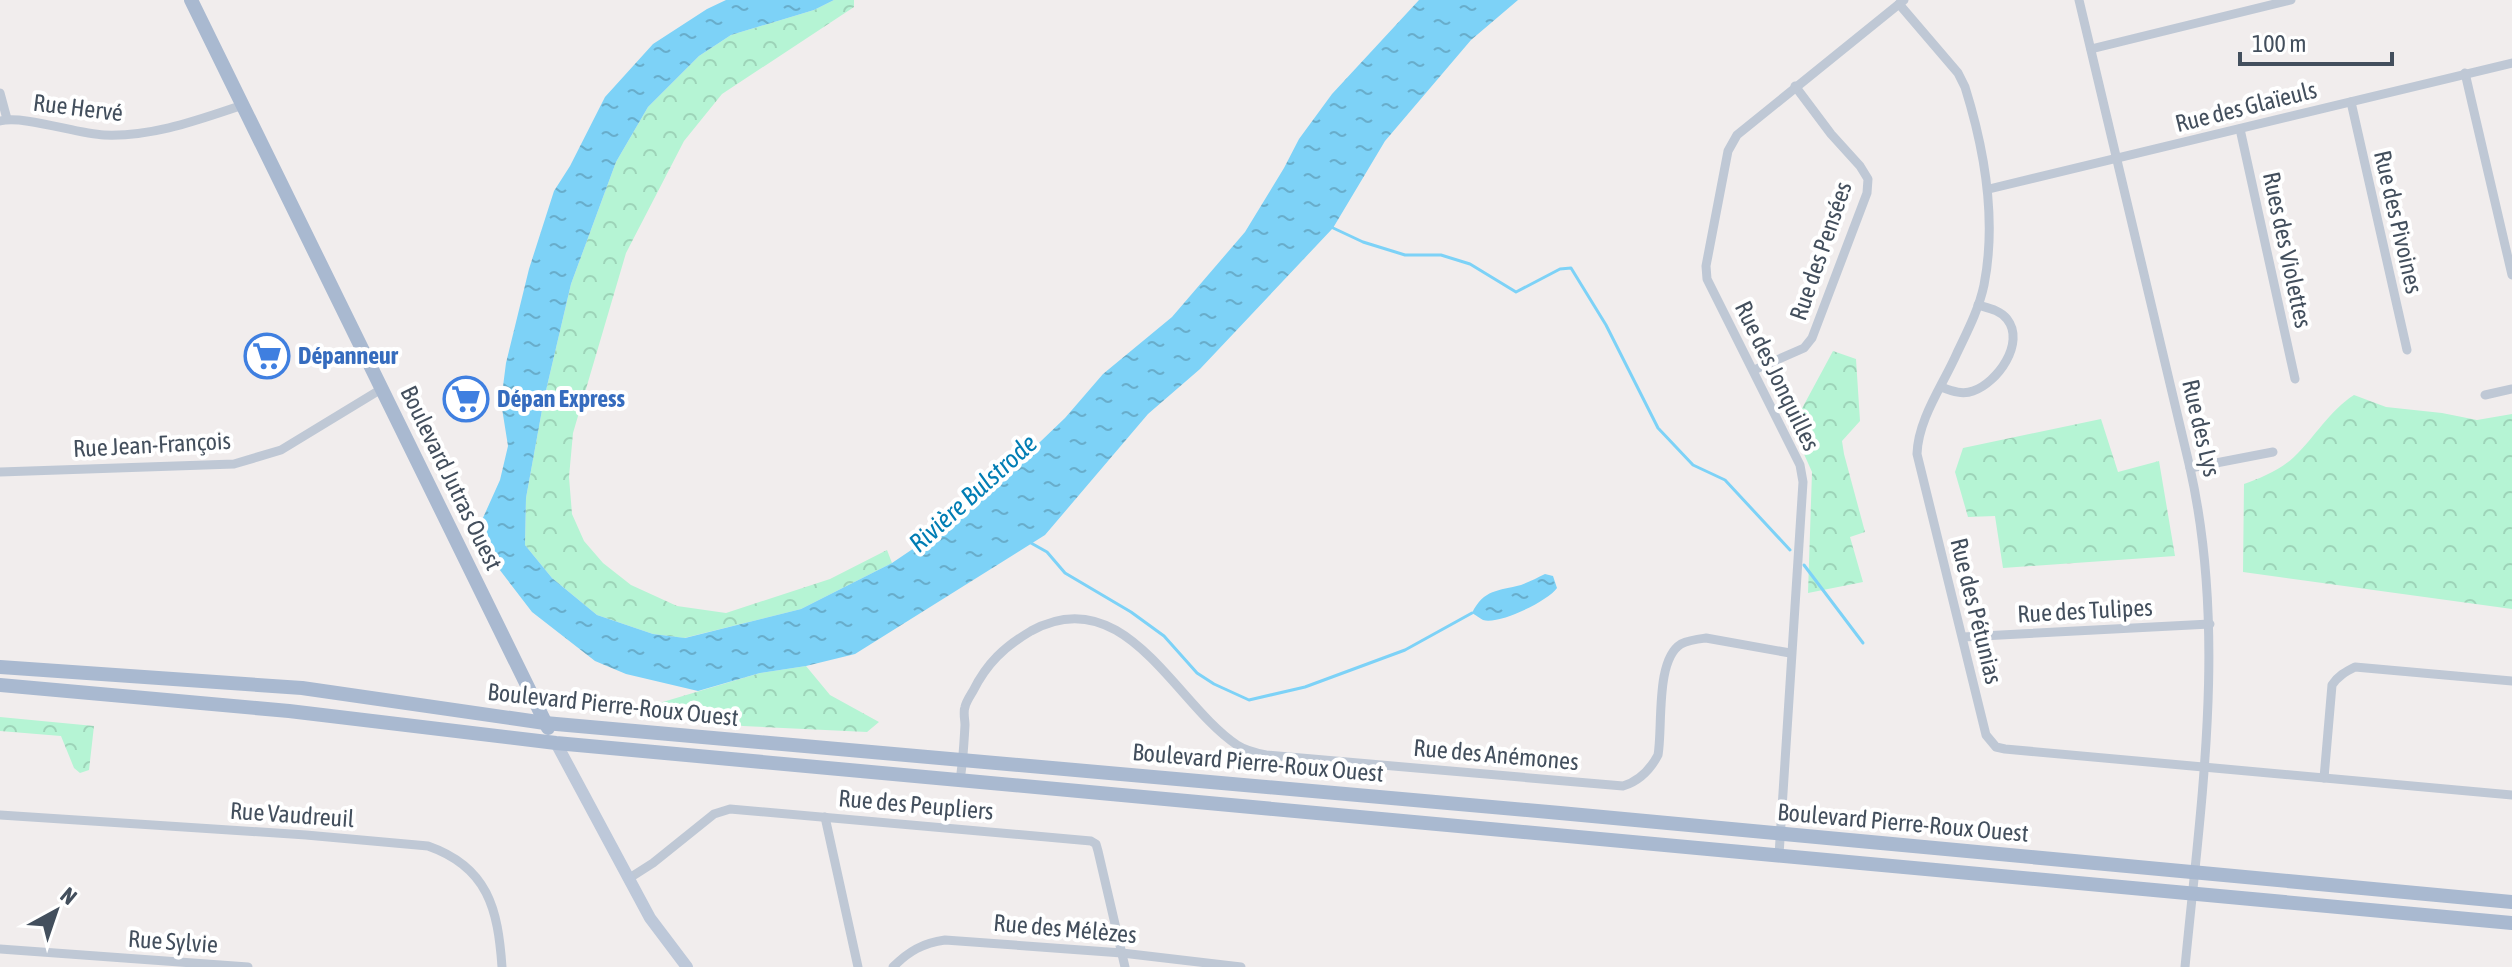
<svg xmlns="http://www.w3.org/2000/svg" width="2512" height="967" font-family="'Asap Condensed',sans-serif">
  <defs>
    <pattern id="forest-crowns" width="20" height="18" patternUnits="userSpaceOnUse" patternTransform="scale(2)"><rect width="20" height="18" fill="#b5f4d4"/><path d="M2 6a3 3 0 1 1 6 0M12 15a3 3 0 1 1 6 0" fill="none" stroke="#9dd3b8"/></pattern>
    <pattern id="water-ripples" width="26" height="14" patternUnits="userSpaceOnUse" patternTransform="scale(2)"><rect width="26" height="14" fill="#7dd2f7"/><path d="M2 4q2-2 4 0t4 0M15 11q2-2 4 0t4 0" fill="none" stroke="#68adcb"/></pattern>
  </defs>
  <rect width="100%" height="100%" fill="#f1eded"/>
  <!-- forest -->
  <g fill="url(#forest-crowns)">
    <path d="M 834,0 L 854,0 L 854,7 L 722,94 L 684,141 L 626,253 L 573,433 L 569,477 L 572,514 L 584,541 L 603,563 L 631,585 L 677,606 L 726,613 L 830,579 L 887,550 L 892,563 L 801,609 L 684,638 L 653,634 L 597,615 L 552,578 L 525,545 L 526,498 L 544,399 L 571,284 L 616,162 L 648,107 L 699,56 L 731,35 L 814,10 Z"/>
    <path d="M 1833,351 L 1856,359 L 1860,421 L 1842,441 L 1844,454 L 1865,532 L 1850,537 L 1863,582 L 1808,593 L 1812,472 L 1792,427 Z"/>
    <path d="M 2354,395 L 2386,407 L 2442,413 L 2477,420 L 2512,414 L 2512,609 L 2243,572 L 2244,484 C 2261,478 2280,470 2294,457 C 2315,437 2329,411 2354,395 Z"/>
    <path d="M 2101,419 L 2118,472 L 2159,461 L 2175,556 L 2003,568 L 1995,516 L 1968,517 L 1955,472 L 1963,448 Z"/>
    <path d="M 806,666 L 830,695 L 879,722 L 867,732 L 743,726 L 636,710 L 760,673 Z"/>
    <path d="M 0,717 L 94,726 L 89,770 L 80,773 L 74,768 L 61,736 L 0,731 Z"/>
  </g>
  <!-- water -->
  <g fill="url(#water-ripples)">
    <path d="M 726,0 L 834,0 L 814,10 L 731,35 L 699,56 L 648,107 L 616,162 L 571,284 L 544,399 L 526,498 L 525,545 L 552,578 L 597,615 L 653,634 L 685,638 L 801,609 L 892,563 L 966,513 L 1065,418 L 1103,374 L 1172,317 L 1245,232 L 1284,168 L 1299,139 L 1332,94 L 1419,0 L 1518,0 L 1471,40 L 1385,141 L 1333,228 L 1200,369 L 1148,414 L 1045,535 L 855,654 L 806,666 L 760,673 L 698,691 L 626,674 L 595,661 L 532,612 L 496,565 L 482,520 L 500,480 L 508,446 L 501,402 L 506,363 L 529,269 L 554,191 L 570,166 L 605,97 L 653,44 L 707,9 Z"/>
    <path d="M 1545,574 L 1553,576 L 1557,588 C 1548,601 1499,625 1483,620 C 1479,618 1476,615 1472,613 C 1484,589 1498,591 1521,585 C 1529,582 1537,578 1545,574 Z"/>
  </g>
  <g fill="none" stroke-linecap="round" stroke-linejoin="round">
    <!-- stream -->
    <g stroke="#7dd2f7" stroke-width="3">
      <path d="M 1331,227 L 1363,242 L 1405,255 L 1441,255 L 1470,264 L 1516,292 L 1560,269 L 1571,268 L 1606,325 L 1658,428 L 1693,465 L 1725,480 L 1790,550"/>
      <path d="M 1031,543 L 1047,552 L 1065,573 L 1131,612 L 1164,636 L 1197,673 L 1214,684 L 1249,700 L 1305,687 L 1405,650 L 1472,613"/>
      <path d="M 1804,565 L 1863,643"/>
    </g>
    <!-- minor -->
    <g stroke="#bfc8d5" stroke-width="9">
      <path d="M 2079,0 L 2190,468 C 2227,633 2201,801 2185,967"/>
      <path d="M 1899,4 L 1958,73 L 1965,87 C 1985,151 1997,219 1984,285 C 1979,309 1967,332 1957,353 C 1943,385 1918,419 1917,454 L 1986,735 L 1996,747 L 2005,749 L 2512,795"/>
      <path d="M 2091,49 L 2291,0"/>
      <path d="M 2465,73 L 2512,275"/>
      <path d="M 0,93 L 7,119"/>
      <path d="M 2351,102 L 2407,350"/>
      <path d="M 0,121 C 24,115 77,134 104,135 C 153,137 198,120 243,105"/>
      <path d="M 2240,129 L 2295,379"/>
      <path d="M 1989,189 L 2512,63"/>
      <path d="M 1754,370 L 1804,348 L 1812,338 L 1867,193 L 1868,179 L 1860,166 L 1831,134 L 1795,86"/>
      <path d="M 1941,387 C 1952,391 1962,395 1973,391 C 1997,383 2026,343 2007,319 C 2000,310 1988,308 1978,305"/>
      <path d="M 2485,395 L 2512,389"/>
      <path d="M 2190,468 L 2273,452"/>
      <path d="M 0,472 L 234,464 L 281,450 L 383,388"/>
      <path d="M 1963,637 L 2210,624"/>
      <path d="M 2324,778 L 2332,685 C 2338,676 2345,672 2355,667 L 2512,681"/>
      <path d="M 960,780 C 963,762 964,744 965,725 C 965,720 963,712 965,707 C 966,702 970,696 973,691 C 987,663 1004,647 1031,631 C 1125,579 1175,704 1237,745 C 1246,751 1256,753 1266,755 L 1623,786 C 1640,781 1650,770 1658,755 C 1663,727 1655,660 1681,644 C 1689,640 1698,639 1706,638 L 1790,653"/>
      <path d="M 0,815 L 306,835 L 428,846 C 488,867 498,909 502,967"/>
      <path d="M 825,817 L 858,967"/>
      <path d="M 1779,855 L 1803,482 L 1800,465 L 1707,279 L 1706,266 L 1728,151 L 1737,135 L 1904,0"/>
      <path d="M 628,879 L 653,863 L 714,814 L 730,809 L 1091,841 L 1096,844 L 1098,851 L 1125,967"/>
      <path d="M 0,949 L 248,967"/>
      <path d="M 893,967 C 909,951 923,943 945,940 L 1122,953 L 1241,967"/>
    </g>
    <!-- secondary -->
    <path stroke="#bdc8d9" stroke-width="12" d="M 556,743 L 650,918 L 687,967"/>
    <!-- primary -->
    <g stroke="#a9b9d0" stroke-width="14">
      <path d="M 191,0 L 548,728"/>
      <path d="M 0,667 L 302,688 L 545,723 L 1560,813 L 2512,902"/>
      <path d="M 0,685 L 289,711 L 556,743 L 2512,923"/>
    </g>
  </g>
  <!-- icons -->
  <defs>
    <g id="supermarket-ring" transform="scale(2.3)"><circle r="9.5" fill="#fff" stroke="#3f7fe0" stroke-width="1.5"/><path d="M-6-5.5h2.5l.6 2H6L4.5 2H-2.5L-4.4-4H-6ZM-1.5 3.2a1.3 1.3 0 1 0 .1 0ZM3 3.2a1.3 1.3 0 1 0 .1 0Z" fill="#3f7fe0"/></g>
  </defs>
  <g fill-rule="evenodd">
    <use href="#supermarket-ring" x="267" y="356"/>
    <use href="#supermarket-ring" x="466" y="399"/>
  </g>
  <g text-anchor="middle" stroke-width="8" stroke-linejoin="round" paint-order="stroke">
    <!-- street labels -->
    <g font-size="24" fill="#434f5d" stroke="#fff">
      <text transform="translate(2246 107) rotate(-14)" y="8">Rue des Glaïeuls</text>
      <text transform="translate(78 108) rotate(7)" y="8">Rue Hervé</text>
      <text transform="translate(2398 222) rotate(77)" y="8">Rue des Pivoines</text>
      <text transform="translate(2287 250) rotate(78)" y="8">Rues des Violettes</text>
      <text transform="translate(1821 251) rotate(-71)" y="8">Rue des Pensées</text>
      <text transform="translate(1777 376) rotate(64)" y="8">Rue des Jonquilles</text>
      <text transform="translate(2201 428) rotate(77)" y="8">Rue des Lys</text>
      <text transform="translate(152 445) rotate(-3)" y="8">Rue Jean-François</text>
      <text transform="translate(451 478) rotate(64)" y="8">Boulevard Jutras Ouest</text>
      <text transform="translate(1976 611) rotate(76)" y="8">Rue des Pétunias</text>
      <text transform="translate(2085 611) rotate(-3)" y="8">Rue des Tulipes</text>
      <text transform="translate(613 705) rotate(6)" y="8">Boulevard Pierre-Roux Ouest</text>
      <text transform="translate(1496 755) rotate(5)" y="8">Rue des Anémones</text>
      <text transform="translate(1258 763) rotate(5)" y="8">Boulevard Pierre-Roux Ouest</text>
      <text transform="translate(916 805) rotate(5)" y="8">Rue des Peupliers</text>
      <text transform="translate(292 815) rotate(4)" y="8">Rue Vaudreuil</text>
      <text transform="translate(1903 823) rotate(5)" y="8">Boulevard Pierre-Roux Ouest</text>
      <text transform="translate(1065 929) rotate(5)" y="8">Rue des Mélèzes</text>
      <text transform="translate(173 942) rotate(4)" y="8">Rue Sylvie</text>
    </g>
    <!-- shop labels -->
    <g font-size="24" font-weight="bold" fill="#366cbe" stroke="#fff" text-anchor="start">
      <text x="298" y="364">Dépanneur</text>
      <text x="497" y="407">Dépan Express</text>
    </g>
    <!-- water labels -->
    <g font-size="26" font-style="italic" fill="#007db4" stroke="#fff">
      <text transform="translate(973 493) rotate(-42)" y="9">Rivière Bulstrode</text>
    </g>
  </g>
  <!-- north arrow -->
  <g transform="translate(56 911) rotate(40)" stroke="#ffffff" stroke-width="6" paint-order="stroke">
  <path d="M0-6L14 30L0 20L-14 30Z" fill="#434f5d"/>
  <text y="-12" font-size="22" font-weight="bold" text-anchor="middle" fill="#434f5d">N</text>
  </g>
  <!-- scale -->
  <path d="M2240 52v12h152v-12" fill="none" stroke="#434f5d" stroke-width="4"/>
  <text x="2252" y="52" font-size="24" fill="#434f5d" stroke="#ffffff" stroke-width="6" paint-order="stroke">100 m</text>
</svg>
